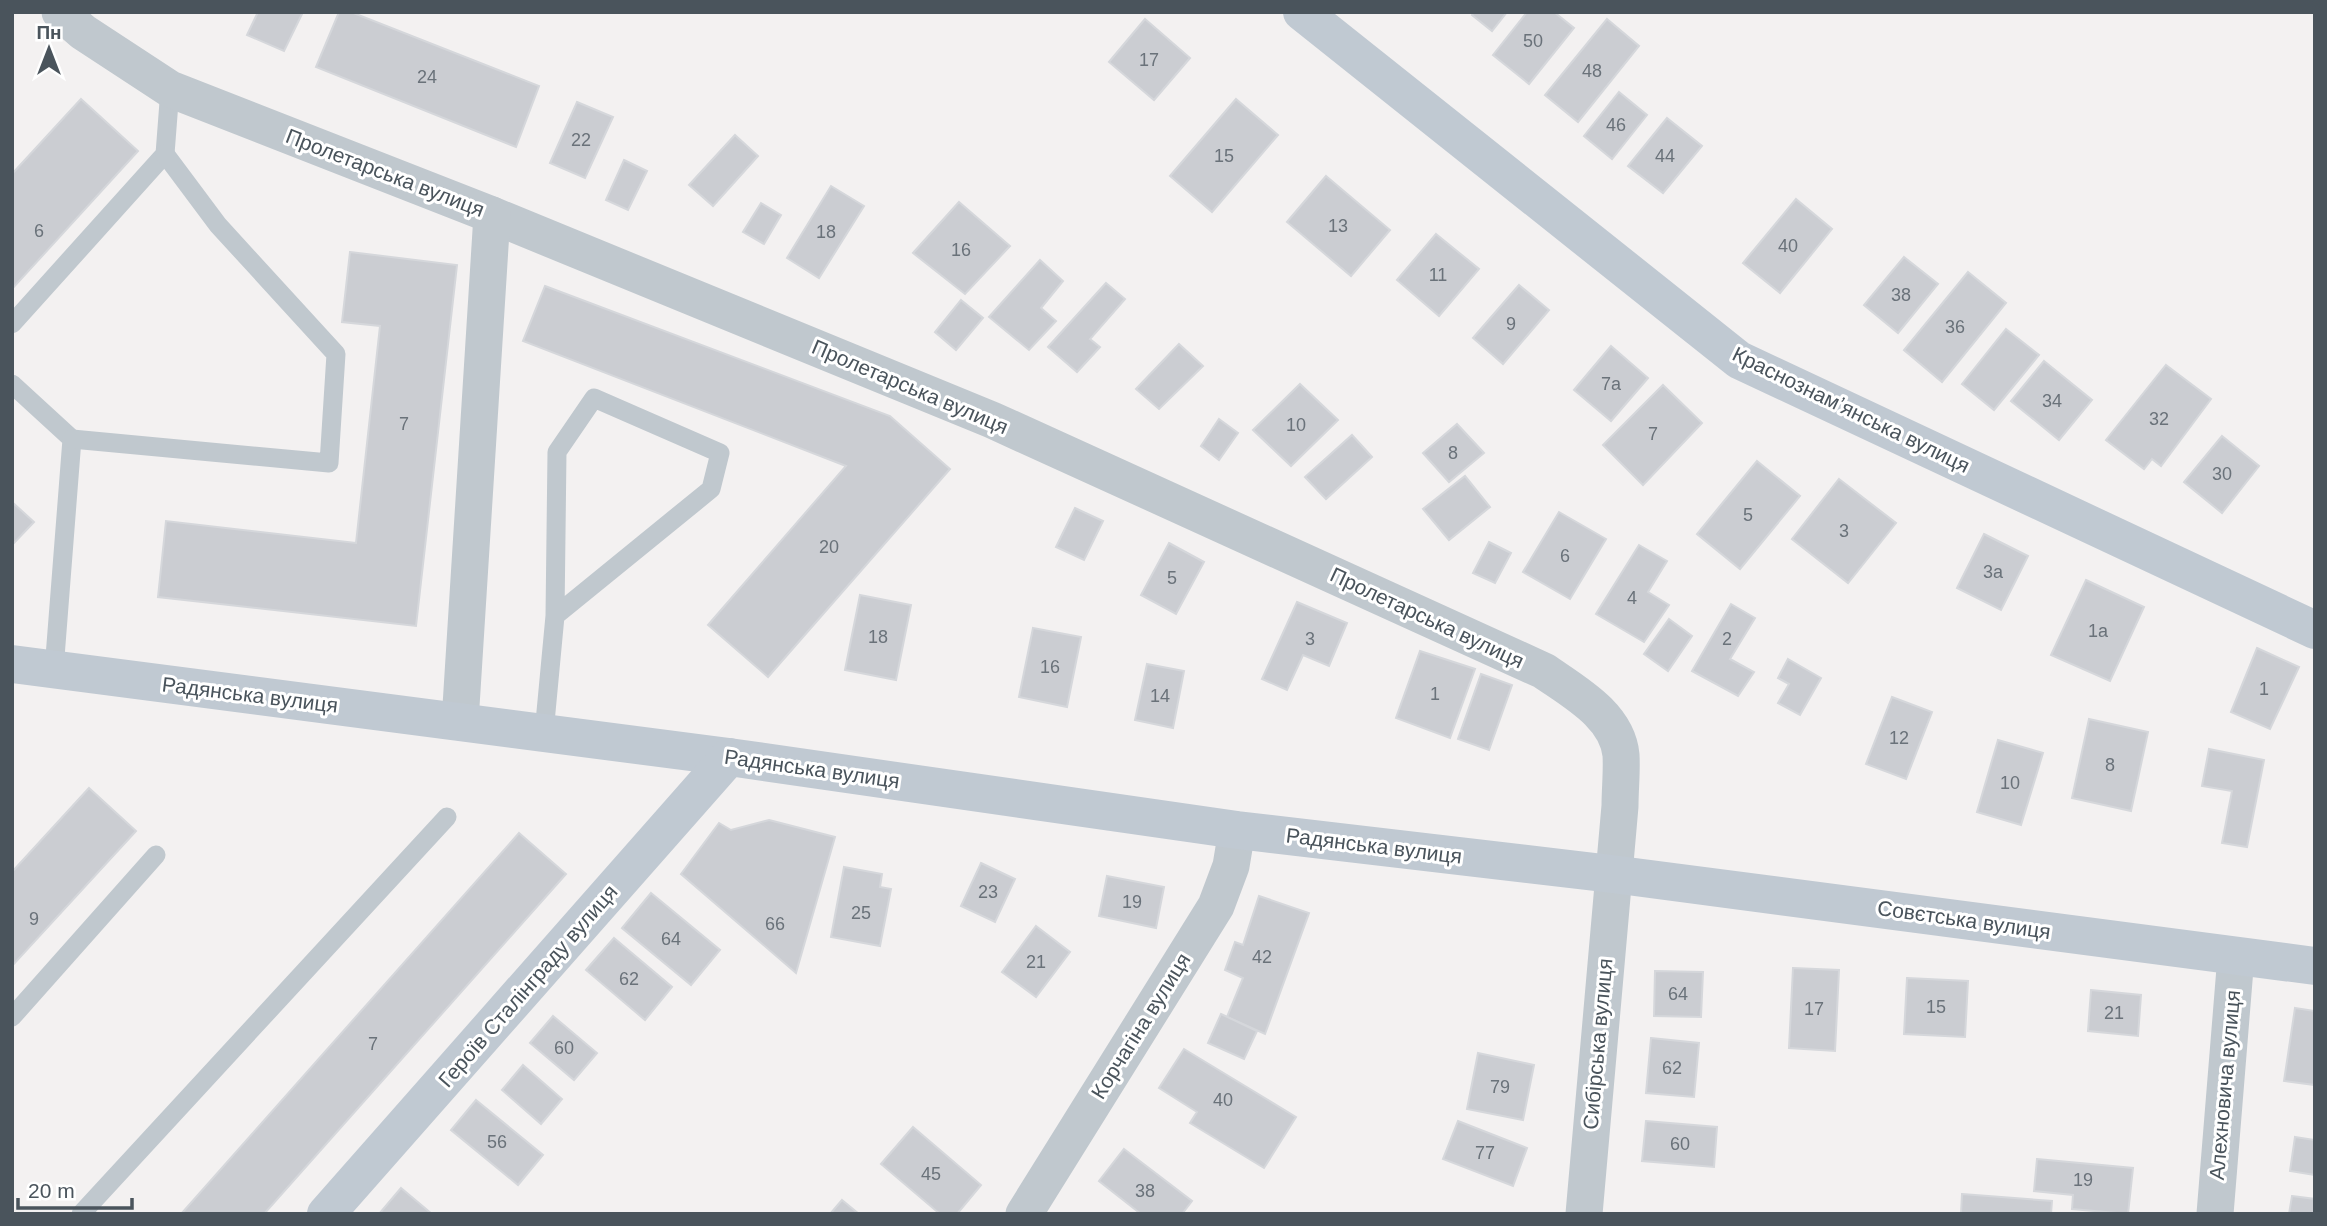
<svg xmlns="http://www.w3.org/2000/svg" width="2327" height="1226" font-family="Arial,sans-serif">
  <rect width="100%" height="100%" fill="#f3f1f1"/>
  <!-- building -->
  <g fill="#cbcdd2" stroke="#d5d7db" stroke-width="2">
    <path d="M 258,12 L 303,12 L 284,51 L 247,35 Z"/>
    <path d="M 339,12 L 351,12 L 539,86 L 516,147 L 316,67 Z"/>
    <path d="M 1474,12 L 1507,12 L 1492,31 L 1472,15 Z"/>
    <path d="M 1527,12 L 1554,12 L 1574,28 L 1529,84 L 1493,55 Z"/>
    <path d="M 1145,19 L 1190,58 L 1154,100 L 1109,62 Z"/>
    <path d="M 1607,19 L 1639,46 L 1578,122 L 1545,95 Z"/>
    <path d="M 1619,92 L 1647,115 L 1612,159 L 1584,136 Z"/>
    <path d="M 81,99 L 138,151 L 12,289 L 12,174 Z"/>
    <path d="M 1236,99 L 1278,135 L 1212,212 L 1170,176 Z"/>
    <path d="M 577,102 L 613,117 L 585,178 L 550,163 Z"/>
    <path d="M 1667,118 L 1702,146 L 1663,193 L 1628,166 Z"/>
    <path d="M 735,135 L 758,156 L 713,206 L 689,185 Z"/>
    <path d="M 624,160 L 647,171 L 628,210 L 606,200 Z"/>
    <path d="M 1326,176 L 1390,230 L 1351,276 L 1287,222 Z"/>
    <path d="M 831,186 L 864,206 L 819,278 L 787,258 Z"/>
    <path d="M 1796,199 L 1832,229 L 1780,293 L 1743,263 Z"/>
    <path d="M 959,202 L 1010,246 L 965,294 L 913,253 Z"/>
    <path d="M 761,203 L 781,215 L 764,244 L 743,232 Z"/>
    <path d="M 1436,234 L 1479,269 L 1439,316 L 1397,280 Z"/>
    <path d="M 350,252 L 457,265 L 416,626 L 158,597 L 166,521 L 356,543 L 380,326 L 342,322 Z"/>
    <path d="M 1904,257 L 1938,284 L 1898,333 L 1864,305 Z"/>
    <path d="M 1040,260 L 1063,281 L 1041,308 L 1056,321 L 1029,350 L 989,317 Z"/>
    <path d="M 1968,272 L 2006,303 L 1942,382 L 1904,350 Z"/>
    <path d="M 1106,283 L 1125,299 L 1090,339 L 1100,347 L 1077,372 L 1048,347 Z"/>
    <path d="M 1519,285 L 1549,310 L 1503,364 L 1473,338 Z"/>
    <path d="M 545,286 L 890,416 L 950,469 L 768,677 L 708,625 L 846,466 L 523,341 Z"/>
    <path d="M 961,300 L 983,318 L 956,350 L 935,332 Z"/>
    <path d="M 2006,329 L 2039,355 L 1994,410 L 1962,384 Z"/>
    <path d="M 1179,344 L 1203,366 L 1159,409 L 1136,389 Z"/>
    <path d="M 1611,346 L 1648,378 L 1611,421 L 1574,390 Z"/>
    <path d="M 2044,361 L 2092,400 L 2059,440 L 2011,401 Z"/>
    <path d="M 2166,365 L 2211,399 L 2161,466 L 2152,459 L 2144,469 L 2106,440 Z"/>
    <path d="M 1300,384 L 1338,420 L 1291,466 L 1253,430 Z"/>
    <path d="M 1663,385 L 1702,423 L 1643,485 L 1603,445 Z"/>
    <path d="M 1219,419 L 1238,433 L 1219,460 L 1201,446 Z"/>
    <path d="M 1457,424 L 1484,453 L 1449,482 L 1423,453 Z"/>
    <path d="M 1352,435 L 1372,457 L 1326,499 L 1305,477 Z"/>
    <path d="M 2222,436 L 2259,466 L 2222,513 L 2184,482 Z"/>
    <path d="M 1757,461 L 1800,496 L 1740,569 L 1697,534 Z"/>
    <path d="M 1465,476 L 1490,507 L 1449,540 L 1423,509 Z"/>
    <path d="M 1839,479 L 1896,523 L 1848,583 L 1792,539 Z"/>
    <path d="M 12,502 L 34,522 L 12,545 Z"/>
    <path d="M 1075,508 L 1103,521 L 1084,560 L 1056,547 Z"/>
    <path d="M 1559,512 L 1606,539 L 1570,599 L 1523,572 Z"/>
    <path d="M 1984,534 L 2028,556 L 2001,610 L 1957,588 Z"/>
    <path d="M 1489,542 L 1511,553 L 1495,583 L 1473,573 Z"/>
    <path d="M 1169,543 L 1204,562 L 1176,614 L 1141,595 Z"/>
    <path d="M 1639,545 L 1667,561 L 1648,592 L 1669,605 L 1644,642 L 1596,614 Z"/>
    <path d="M 2086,580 L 2144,607 L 2110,681 L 2051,655 Z"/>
    <path d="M 860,595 L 911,605 L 896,680 L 845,670 Z"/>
    <path d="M 1297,602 L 1347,623 L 1329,666 L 1303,655 L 1287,690 L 1262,679 Z"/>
    <path d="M 1731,604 L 1755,618 L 1730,659 L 1754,672 L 1738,696 L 1692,671 Z"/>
    <path d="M 1669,619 L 1692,636 L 1668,671 L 1644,654 Z"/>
    <path d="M 1033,628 L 1081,637 L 1067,707 L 1019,697 Z"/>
    <path d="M 2257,648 L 2299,667 L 2270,729 L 2231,712 Z"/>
    <path d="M 1420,651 L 1475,669 L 1450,738 L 1396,718 Z"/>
    <path d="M 1788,659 L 1821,678 L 1800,715 L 1778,703 L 1789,684 L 1778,678 Z"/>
    <path d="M 1147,664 L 1184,671 L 1173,728 L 1135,720 Z"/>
    <path d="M 1481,674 L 1512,685 L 1489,750 L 1458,739 Z"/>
    <path d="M 1892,697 L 1932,712 L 1906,779 L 1866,764 Z"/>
    <path d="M 2089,719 L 2148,732 L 2131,811 L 2072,798 Z"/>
    <path d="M 1998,740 L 2043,753 L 2021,825 L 1977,812 Z"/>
    <path d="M 2209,749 L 2264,760 L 2247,847 L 2222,843 L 2232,791 L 2202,786 Z"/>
    <path d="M 89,788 L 136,831 L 12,966 L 12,872 Z"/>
    <path d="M 769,820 L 835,837 L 796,973 L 681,874 L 719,823 L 731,830 Z"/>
    <path d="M 519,833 L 566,874 L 264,1214 L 181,1214 Z"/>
    <path d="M 981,863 L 1015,879 L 995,922 L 961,906 Z"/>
    <path d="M 844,867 L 882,874 L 880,887 L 891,889 L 880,946 L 831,937 Z"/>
    <path d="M 1107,876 L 1164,887 L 1156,928 L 1099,916 Z"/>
    <path d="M 651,893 L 720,950 L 691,985 L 622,928 Z"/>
    <path d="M 1259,896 L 1309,913 L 1265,1034 L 1227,1017 L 1243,978 L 1225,970 L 1235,942 L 1243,945 Z"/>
    <path d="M 1036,926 L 1070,952 L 1036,997 L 1002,972 Z"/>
    <path d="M 614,938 L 672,987 L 645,1020 L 586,970 Z"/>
    <path d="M 1793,968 L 1839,970 L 1835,1051 L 1789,1048 Z"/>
    <path d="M 1655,971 L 1703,972 L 1701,1017 L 1654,1016 Z"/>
    <path d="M 1907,978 L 1968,981 L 1965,1037 L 1904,1034 Z"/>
    <path d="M 2091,990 L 2141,995 L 2138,1036 L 2088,1031 Z"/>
    <path d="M 2295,1008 L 2315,1011 L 2315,1085 L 2284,1081 Z"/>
    <path d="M 1221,1014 L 1257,1031 L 1244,1059 L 1208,1043 Z"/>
    <path d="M 553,1016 L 597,1053 L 574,1080 L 530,1043 Z"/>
    <path d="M 1651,1038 L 1699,1043 L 1694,1097 L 1646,1093 Z"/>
    <path d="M 1184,1049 L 1296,1117 L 1264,1168 L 1190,1123 L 1197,1112 L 1159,1088 Z"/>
    <path d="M 1478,1053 L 1534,1065 L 1523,1120 L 1467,1109 Z"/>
    <path d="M 523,1065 L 562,1099 L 541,1124 L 502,1090 Z"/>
    <path d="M 476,1100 L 543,1155 L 518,1185 L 451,1130 Z"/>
    <path d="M 1458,1121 L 1527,1148 L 1513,1186 L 1443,1159 Z"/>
    <path d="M 1646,1121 L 1717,1127 L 1714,1167 L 1642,1161 Z"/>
    <path d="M 913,1127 L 981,1185 L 957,1214 L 940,1214 L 881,1164 Z"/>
    <path d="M 2295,1137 L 2315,1140 L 2315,1175 L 2290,1171 Z"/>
    <path d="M 1124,1149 L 1192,1201 L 1182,1214 L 1141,1214 L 1099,1181 Z"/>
    <path d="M 2037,1159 L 2133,1168 L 2128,1214 L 2072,1209 L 2073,1195 L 2034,1191 Z"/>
    <path d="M 401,1188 L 432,1214 L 379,1214 Z"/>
    <path d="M 1962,1194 L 2052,1201 L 2051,1214 L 1961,1214 Z"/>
    <path d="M 2292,1196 L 2315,1199 L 2315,1214 L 2289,1214 Z"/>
    <path d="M 842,1200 L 859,1214 L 830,1214 Z"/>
  </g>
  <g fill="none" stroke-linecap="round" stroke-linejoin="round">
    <!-- lane -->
    <g stroke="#c0c8ce" stroke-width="19">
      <path d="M 12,324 L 165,154 L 170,89"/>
      <path d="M 12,384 L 72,439 L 54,670"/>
      <path d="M 72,439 L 329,463 L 336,354 L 218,225 L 165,154"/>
      <path d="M 544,733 L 555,616 L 711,489 L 720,453 L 594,398 L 557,452 L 555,616"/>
      <path d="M 12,1017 L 156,855"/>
      <path d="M 81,1214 L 447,817"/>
    </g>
    <!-- street -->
    <g stroke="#c0c8ce" stroke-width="37">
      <path d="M 60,12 L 83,32 L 170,89 L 492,215 L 992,420 L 1544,671 C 1574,692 1617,715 1621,755 C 1622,772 1620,789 1620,806 L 1584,1214"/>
      <path d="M 460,722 L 492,215"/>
      <path d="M 1024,1214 L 1216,906 L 1231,866 L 1237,830"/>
      <path d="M 2215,1214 L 2236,956"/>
    </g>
    <!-- secondary -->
    <g stroke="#c0c9d2" stroke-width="38">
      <path d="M 1302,12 L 1739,360 L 2315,630"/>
      <path d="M 12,664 L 729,757 L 1237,830 L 1612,874 L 2315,966"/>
      <path d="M 326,1214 L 729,757"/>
    </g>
  </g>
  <g text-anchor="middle" stroke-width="6" stroke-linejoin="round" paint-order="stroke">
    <!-- number labels -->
    <g font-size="18" fill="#6a727a">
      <text x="1533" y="47">50</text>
      <text x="1149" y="66">17</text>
      <text x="1592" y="77">48</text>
      <text x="427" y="83">24</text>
      <text x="1616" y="131">46</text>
      <text x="581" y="146">22</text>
      <text x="1224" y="162">15</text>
      <text x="1665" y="162">44</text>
      <text x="1338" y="232">13</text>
      <text x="39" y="237">6</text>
      <text x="826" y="238">18</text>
      <text x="1788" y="252">40</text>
      <text x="961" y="256">16</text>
      <text x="1438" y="281">11</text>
      <text x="1901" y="301">38</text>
      <text x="1511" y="330">9</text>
      <text x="1955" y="333">36</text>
      <text x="1611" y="390">7а</text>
      <text x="2052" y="407">34</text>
      <text x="2159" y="425">32</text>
      <text x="404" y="430">7</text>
      <text x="1296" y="431">10</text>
      <text x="1653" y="440">7</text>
      <text x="1453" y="459">8</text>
      <text x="2222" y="480">30</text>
      <text x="1748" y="521">5</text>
      <text x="1844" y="537">3</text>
      <text x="829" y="553">20</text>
      <text x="1565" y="562">6</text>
      <text x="1993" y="578">3а</text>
      <text x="1172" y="584">5</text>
      <text x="1632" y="604">4</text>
      <text x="2098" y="637">1а</text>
      <text x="878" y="643">18</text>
      <text x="1310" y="645">3</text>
      <text x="1727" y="645">2</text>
      <text x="1050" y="673">16</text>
      <text x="2264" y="695">1</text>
      <text x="1435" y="700">1</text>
      <text x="1160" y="702">14</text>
      <text x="1899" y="744">12</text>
      <text x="2110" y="771">8</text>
      <text x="2010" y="789">10</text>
      <text x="988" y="898">23</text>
      <text x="1132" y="908">19</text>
      <text x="861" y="919">25</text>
      <text x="34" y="925">9</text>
      <text x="775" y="930">66</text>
      <text x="671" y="945">64</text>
      <text x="1262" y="963">42</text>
      <text x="1036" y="968">21</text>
      <text x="629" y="985">62</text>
      <text x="1678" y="1000">64</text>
      <text x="1936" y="1013">15</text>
      <text x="1814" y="1015">17</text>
      <text x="2114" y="1019">21</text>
      <text x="373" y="1050">7</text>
      <text x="564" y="1054">60</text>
      <text x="1672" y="1074">62</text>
      <text x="1500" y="1093">79</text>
      <text x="1223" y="1106">40</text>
      <text x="497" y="1148">56</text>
      <text x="1680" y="1150">60</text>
      <text x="1485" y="1159">77</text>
      <text x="931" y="1180">45</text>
      <text x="2083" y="1186">19</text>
      <text x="1145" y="1197">38</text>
    </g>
    <!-- street labels -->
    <g font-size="21" fill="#4a545c" stroke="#fff">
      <text transform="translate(385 173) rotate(21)" y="7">Пролетарська вулиця</text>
      <text transform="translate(910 387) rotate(23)" y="7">Пролетарська вулиця</text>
      <text transform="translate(1851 410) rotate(26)" y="7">Краснознамʼянська вулиця</text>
      <text transform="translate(1427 618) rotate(25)" y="7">Пролетарська вулиця</text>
      <text transform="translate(250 695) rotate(7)" y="7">Радянська вулиця</text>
      <text transform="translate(812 769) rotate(8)" y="7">Радянська вулиця</text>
      <text transform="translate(1374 846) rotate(7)" y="7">Радянська вулиця</text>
      <text transform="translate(1964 920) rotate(8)" y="7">Совєтська вулиця</text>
      <text transform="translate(528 986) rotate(-49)" y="7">Героїв Сталінграду вулиця</text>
      <text transform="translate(1141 1026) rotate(-58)" y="7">Корчагіна вулиця</text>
      <text transform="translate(1598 1044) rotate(-85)" y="7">Сибірська вулиця</text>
      <text transform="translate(2225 1085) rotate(-85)" y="7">Алехновича вулиця</text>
    </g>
  </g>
  <!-- border -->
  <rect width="2327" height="1226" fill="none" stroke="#4a545c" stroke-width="28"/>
  <!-- north arrow -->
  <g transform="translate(49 49)" stroke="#ffffff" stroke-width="5" paint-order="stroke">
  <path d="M0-5L12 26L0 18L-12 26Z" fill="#4a545c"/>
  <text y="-10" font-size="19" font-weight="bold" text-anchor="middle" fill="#4a545c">Пн</text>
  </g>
  <!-- scale -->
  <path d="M18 1198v10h114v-10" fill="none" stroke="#4a545c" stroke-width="3.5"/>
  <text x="28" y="1198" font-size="21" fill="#4a545c" stroke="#ffffff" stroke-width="5" paint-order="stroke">20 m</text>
</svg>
